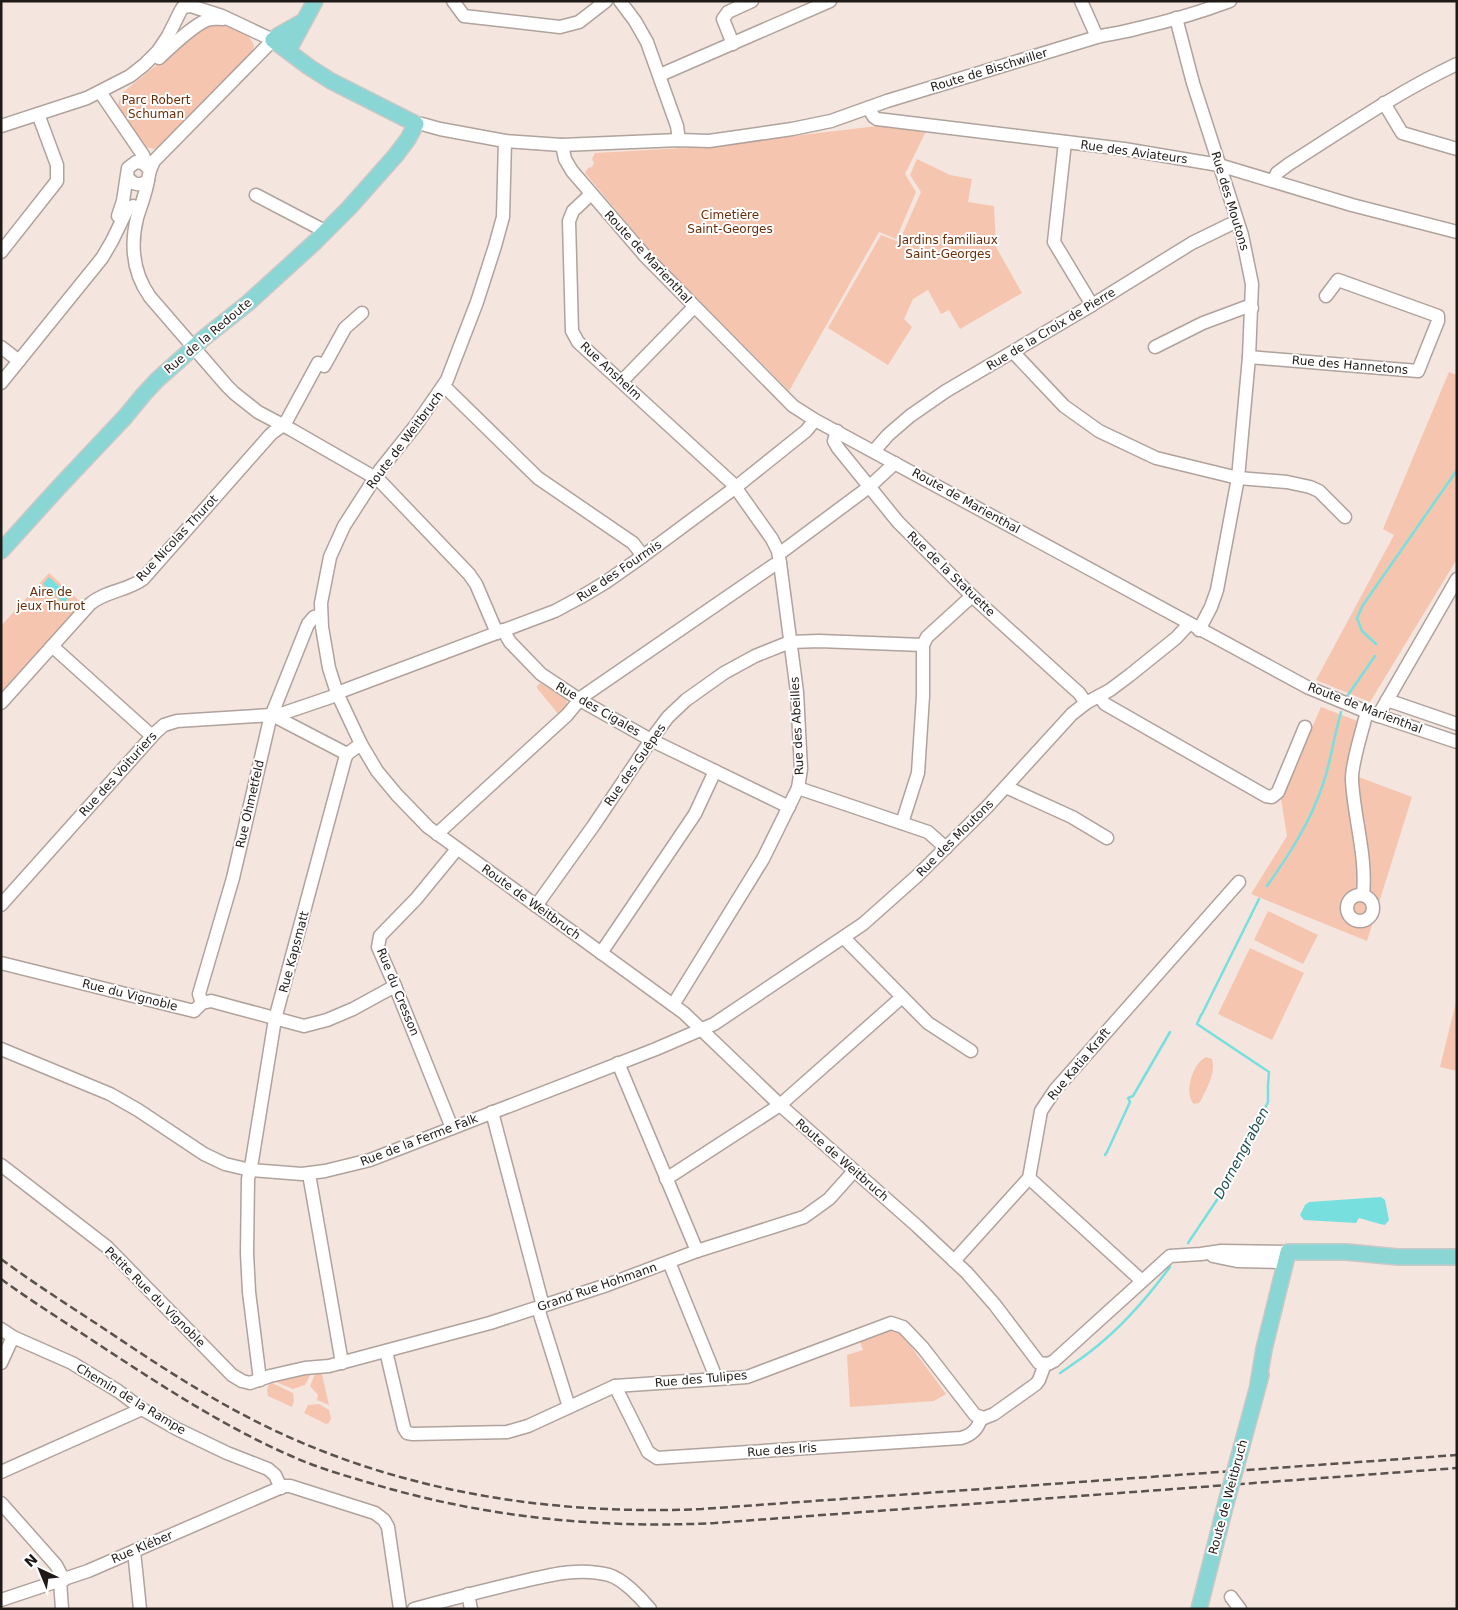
<svg xmlns="http://www.w3.org/2000/svg" width="1458" height="1610" font-family="'DejaVu Sans',sans-serif">
  <rect width="100%" height="100%" fill="#f4e5de"/>
  <!-- green -->
  <g fill="#f6c5af">
    <path d="M 207,24 C 223,24 248,28 254,46 L 251,54 L 168,137 L 155,149 L 145,147 L 131,127 L 118,105 L 121,94 Z"/>
    <path d="M 886,125 L 926,131 L 905,174 L 916,192 L 896,239 L 879,232 L 789,391 L 654,255 L 585,173 L 588,168 L 592,167 L 594,163 L 592,159 L 595,153 L 700,147 Z"/>
    <path d="M 917,159 L 950,175 L 972,179 L 968,202 L 994,206 L 996,247 L 1022,293 L 960,329 L 949,310 L 941,314 L 928,290 L 913,299 L 904,319 L 912,327 L 888,365 L 828,328 L 881,235 L 899,242 L 921,192 L 910,175 Z"/>
    <path d="M 1449,372 L 1457,375 L 1457,559 L 1370,702 L 1316,680 L 1394,535 L 1383,529 Z"/>
    <path d="M 49,573 L 84,605 L 1,698 L 1,626 Z"/>
    <path d="M 540,683 L 567,699 L 566,709 L 559,715 L 537,688 L 537,686 Z"/>
    <path d="M 1321,707 L 1360,722 L 1348,773 L 1412,797 L 1367,941 L 1251,894 L 1287,836 L 1281,799 Z"/>
    <path d="M 1268,911 L 1318,935 L 1303,964 L 1254,940 Z"/>
    <path d="M 1250,948 L 1304,973 L 1272,1040 L 1218,1014 Z"/>
    <path d="M 1457,998 L 1457,1071 L 1440,1067 Z"/>
    <path d="M 1206,1057 L 1212,1059 C 1216,1073 1207,1088 1201,1100 L 1199,1103 L 1194,1104 C 1183,1093 1193,1063 1206,1057 Z"/>
    <path d="M 890,1328 L 901,1333 L 946,1394 L 934,1401 L 850,1407 L 847,1355 L 863,1350 L 859,1339 Z"/>
    <path d="M 312,1372 L 305,1385 L 293,1389 L 274,1381 Z"/>
    <path d="M 315,1374 L 322,1374 L 329,1405 L 317,1400 L 318,1395 L 310,1386 Z"/>
    <path d="M 272,1383 L 293,1393 L 294,1401 L 292,1407 L 268,1396 L 267,1390 L 269,1384 Z"/>
    <path d="M 319,1404 L 329,1410 L 331,1418 L 329,1423 L 326,1424 L 304,1413 L 308,1405 Z"/>
  </g>
  <!-- water -->
  <g fill="#77e0de">
    <path d="M 49,577 L 70,596 L 64,603 L 43,584 Z"/>
    <path d="M 1381,1197 L 1385,1200 L 1389,1220 L 1385,1225 L 1380,1224 L 1359,1218 L 1356,1223 L 1304,1220 L 1300,1215 L 1305,1205 L 1309,1202 Z"/>
  </g>
  <g fill="none" stroke-linecap="round" stroke-linejoin="round">
    <!-- stream -->
    <g stroke="#77e0de" stroke-width="2.5">
      <path d="M 1376,644 L 1362,631 L 1357,618 L 1363,605 L 1457,470"/>
      <path d="M 1348,695 L 1375,656"/>
      <path d="M 1267,886 C 1289,855 1311,821 1323,784 C 1331,761 1334,736 1341,712"/>
      <path d="M 1202,1014 L 1259,899"/>
      <path d="M 1201,1015 L 1197,1024 L 1269,1072 L 1268,1085"/>
      <path d="M 1105,1155 L 1107,1152 L 1130,1102 L 1128,1098 L 1133,1096 L 1170,1032"/>
      <path d="M 1188,1243 L 1227,1185 L 1268,1102 L 1268,1086"/>
      <path d="M 1060,1373 C 1070,1366 1081,1359 1091,1351 C 1121,1328 1147,1298 1170,1267"/>
    </g>
    <!-- minor casing -->
    <g stroke="#b0a29c" stroke-width="15">
      <g id="minor">
        <path d="M 453,1 L 464,16 L 560,27 L 579,22 L 606,1"/>
        <path d="M 620,1 L 635,21 L 647,42 L 677,126 L 679,140"/>
        <path d="M 1081,1 L 1097,37"/>
        <path d="M 1176,18 L 1193,83 L 1242,235 L 1252,284 L 1249,357 L 1238,478 L 1217,590 L 1211,607 L 1199,630"/>
        <path d="M 733,44 L 723,19 L 728,12 L 752,1"/>
        <path d="M 159,58 C 171,47 192,26 207,20 C 212,18 217,19 223,19"/>
        <path d="M 660,75 L 830,1"/>
        <path d="M 100,92 L 143,155 L 148,167"/>
        <path d="M 1384,103 L 1402,133 L 1457,149"/>
        <path d="M 868,108 L 874,117 L 877,119 L 1124,149 L 1219,165 L 1352,205 L 1457,232"/>
        <path d="M 416,124 L 422,124 L 440,129 L 505,141 L 562,145 L 679,140 L 709,141 L 792,129 L 831,121 L 887,101 L 1097,37 C 1111,34 1125,32 1139,28 C 1170,21 1201,12 1230,1"/>
        <path d="M 1,126 L 87,98 L 130,76 L 144,65 L 158,51 L 168,36 L 181,10 L 183,7 L 191,6 L 222,16 L 273,40 L 154,161 L 150,170"/>
        <path d="M 505,141 L 503,217 L 495,246 L 477,302 L 447,380 L 416,425 L 380,470 L 344,526 L 330,557 L 321,603 L 322,627 L 329,668 L 337,693 L 361,744 L 377,771 L 397,795 L 428,827 L 684,1013 L 780,1105 L 917,1226 L 967,1273 L 995,1305 L 1039,1363 L 1048,1364 L 1054,1361 L 1170,1256 L 1201,1254 L 1221,1251 L 1288,1252"/>
        <path d="M 1065,142 L 1054,242 L 1092,305"/>
        <path d="M 562,145 L 565,159 L 572,171 L 646,257 L 793,406 L 815,420 L 1307,687 L 1367,712 L 1457,742"/>
        <path d="M 148,180 C 146,193 141,205 137,218 C 130,247 133,273 150,297 L 227,386 L 234,393 L 258,412 L 292,430 L 379,480 L 469,574 L 476,584 L 497,633"/>
        <path d="M 1274,180 L 1277,173 L 1289,164 C 1344,129 1398,92 1457,64"/>
        <path d="M 591,194 L 573,211 L 569,221 L 572,331 L 578,342 L 733,484 L 772,539 L 778,551 L 780,563 L 797,692 L 801,769 L 798,788 L 763,859 L 673,1005"/>
        <path d="M 256,195 L 319,228 L 325,233"/>
        <path d="M 118,216 L 123,201 L 128,168 L 136,162 L 143,163 L 150,170 L 148,180 C 141,187 132,185 127,176"/>
        <path d="M 1,252 L 57,181 L 57,165 L 38,114"/>
        <path d="M 1,347 L 19,361"/>
        <path d="M 1155,347 L 1203,323 L 1246,307 L 1252,308"/>
        <path d="M 1013,352 L 1064,406 L 1099,431 L 1156,458 L 1238,478 L 1287,482 L 1310,487 L 1319,491 L 1345,517"/>
        <path d="M 1249,357 L 1418,371 L 1438,321 L 1438,316 L 1338,280 L 1326,296"/>
        <path d="M 622,381 L 694,307"/>
        <path d="M 1,383 L 102,258 L 112,241 L 128,208 L 133,206 L 138,209"/>
        <path d="M 444,386 L 538,478 L 633,543 L 643,556"/>
        <path d="M 837,431 L 834,441 L 838,448 L 898,522 L 972,596 L 1070,685 L 1079,693 L 1086,703"/>
        <path d="M 874,451 L 888,435 L 910,416 L 946,391 L 1092,305 L 1192,243 L 1237,221"/>
        <path d="M 778,551 L 783,551 L 869,487 L 895,463"/>
        <path d="M 503,630 L 510,642 L 541,674 L 580,700 L 651,740 L 789,807"/>
        <path d="M 52,646 L 152,736"/>
        <path d="M 1099,696 L 1105,704 L 1266,796 L 1272,797 L 1278,792 L 1305,727"/>
        <path d="M 1387,700 L 1457,724"/>
        <path d="M 1,703 L 90,604 C 105,591 127,591 143,579 L 271,434 L 283,425 L 287,420 L 318,363 L 324,366 L 345,328 L 362,313"/>
        <path d="M 272,715 L 347,754"/>
        <path d="M 1378,716 L 1457,579"/>
        <path d="M 1006,787 L 1072,817 L 1107,838"/>
        <path d="M 798,788 L 928,832 L 946,848"/>
        <path d="M 902,823 L 918,773 L 923,696 L 923,645 L 927,637 L 972,596"/>
        <path d="M 437,834 L 567,715 L 582,697 L 774,565 L 780,563"/>
        <circle cx="1360" cy="908" r="13"/>
        <path d="M 1363,895 C 1367,856 1354,819 1352,780 C 1351,765 1363,727 1367,712"/>
        <path d="M 1,905 L 155,733 L 164,725 L 177,721 L 272,715 L 284,713 L 334,696 L 337,693 L 555,611 L 581,597 L 606,582 L 643,556 L 736,487 L 806,431 L 815,420"/>
        <path d="M 536,906 L 594,825 L 653,737 L 668,717 L 686,700 L 724,673 L 755,656 L 790,642 L 819,641 L 923,645"/>
        <path d="M 844,938 L 928,1023 L 971,1051"/>
        <path d="M 601,953 L 695,814 L 715,771"/>
        <path d="M 1,963 L 194,1011 L 202,1003 L 211,1001 L 304,1026 L 327,1020 L 353,1009 L 395,986"/>
        <path d="M 202,1003 L 199,994 L 233,878 L 270,719 L 308,624 L 314,617 L 321,615"/>
        <path d="M 1,1049 L 110,1094 L 138,1110 L 204,1154 L 225,1164 L 250,1170 L 302,1174 L 325,1171 L 370,1160 L 656,1049 L 714,1024 L 863,924 L 917,876 L 987,807 L 1072,714 L 1086,703 L 1110,690 L 1130,675 L 1176,638 L 1189,624"/>
        <path d="M 618,1063 L 697,1251"/>
        <path d="M 492,1112 L 543,1306"/>
        <path d="M 452,1128 L 395,986 L 378,947 L 380,936 L 416,899 L 457,849"/>
        <path d="M 1,1165 L 107,1247 L 232,1375 L 242,1381 L 250,1383 L 270,1376 L 305,1368 L 329,1366 L 490,1323 L 607,1285 L 697,1251 L 804,1217 L 829,1199 L 854,1171"/>
        <path d="M 309,1174 L 342,1363"/>
        <path d="M 1029,1178 L 1142,1281"/>
        <path d="M 666,1179 L 780,1105 L 902,997"/>
        <path d="M 1213,1256 L 1237,1261 L 1286,1262"/>
        <path d="M 954,1261 L 1029,1178 L 1041,1111 L 1055,1090 L 1239,882"/>
        <path d="M 669,1262 L 713,1370 L 715,1379"/>
        <path d="M 538,1308 L 569,1407"/>
        <path d="M 1,1329 L 13,1337 L 72,1363 L 118,1391 L 142,1409 L 177,1429 L 227,1453 L 268,1469 L 275,1475 L 281,1488"/>
        <path d="M 386,1351 L 404,1428 L 407,1433 L 413,1434 L 507,1432 L 528,1426 L 615,1386 L 747,1377 L 891,1323 L 903,1327 L 923,1348 L 975,1415 L 984,1418 L 994,1414 L 1036,1384 L 1039,1380 L 1045,1364"/>
        <path d="M 1,1363 L 13,1337"/>
        <path d="M 260,1380 L 249,1292 L 247,1253 L 248,1179 L 252,1161 L 275,1019 L 345,759 L 347,754 L 361,744"/>
        <path d="M 615,1386 L 648,1452 L 657,1458 L 961,1438 C 972,1435 978,1429 981,1418"/>
        <path d="M 1,1472 L 142,1409"/>
        <path d="M 1,1503 L 56,1565 L 64,1580"/>
        <path d="M 134,1551 L 140,1609"/>
        <path d="M 60,1581 L 62,1609"/>
        <path d="M 468,1594 L 471,1609"/>
        <path d="M 1231,1597 L 1240,1609"/>
        <path d="M 1,1600 L 88,1571 L 284,1486 L 290,1486 L 375,1513 L 384,1520 L 388,1527 L 400,1609"/>
        <path d="M 414,1609 C 446,1600 478,1592 511,1584 C 543,1577 576,1566 609,1575 C 623,1579 641,1598 650,1609"/>
      </g>
    </g>
    <!-- major casing -->
    <g stroke="#c9c8c8" stroke-width="18">
      <g id="major">
        <path d="M 288,51 L 315,1"/>
        <path d="M 1,551 L 59,487 L 125,417 L 144,394 L 157,380 L 204,338 L 248,303 L 315,242 L 349,208 L 396,155 L 408,139 L 416,124 L 331,81 L 309,67 L 273,40 L 279,35 L 304,21"/>
        <path d="M 1258,1385 L 1264,1349 L 1288,1252 L 1346,1252 L 1398,1257 L 1457,1257"/>
        <path d="M 1239,1456 L 1261,1375"/>
        <path d="M 1199,1609 L 1226,1503"/>
      </g>
    </g>
    <!-- minor -->
    <use href="#minor" stroke="#fff" stroke-width="12"/>
    <!-- major -->
    <use href="#major" stroke="#8ad6d4" stroke-width="15"/>
    <!-- rail -->
    <g stroke="#59524e" stroke-width="2.5" stroke-dasharray="8 4" stroke-linecap="butt">
      <path d="M 1,1259 C 36,1285 73,1308 109,1332 C 170,1373 230,1412 298,1441 C 425,1496 565,1515 702,1509 L 1457,1455"/>
      <path d="M 1,1279 C 34,1303 68,1324 101,1346 C 162,1386 223,1426 289,1455 C 315,1467 343,1475 370,1483 C 482,1517 599,1529 715,1523 L 1457,1468"/>
    </g>
    <!-- major-bridge casing -->
    <g stroke="#c9c8c8" stroke-width="18" stroke-linecap="butt">
      <path id="major-bridge" d="M 1226,1503 L 1239,1456"/>
    </g>
    <!-- major-bridge -->
    <use href="#major-bridge" stroke="#8ad6d4" stroke-width="15"/>
  </g>
  <g text-anchor="middle" stroke-width="4" stroke-linejoin="round" paint-order="stroke">
    <!-- street labels -->
    <g font-size="12" fill="#1f1a18" stroke="#fff">
      <text transform="translate(989 70) rotate(-17)" y="4">Route de Bischwiller</text>
      <text transform="translate(1134 152) rotate(8)" y="4">Rue des Aviateurs</text>
      <text transform="translate(1230 201) rotate(73)" y="4">Rue des Moutons</text>
      <text transform="translate(648 257) rotate(47)" y="4">Route de Marienthal</text>
      <text transform="translate(1051 329) rotate(-31)" y="4">Rue de la Croix de Pierre</text>
      <text transform="translate(208 336) rotate(-40)" y="4">Rue de la Redoute</text>
      <text transform="translate(1350 365) rotate(5)" y="4">Rue des Hannetons</text>
      <text transform="translate(611 371) rotate(43)" y="4">Rue Anshelm</text>
      <text transform="translate(405 440) rotate(-53)" y="4">Route de Weitbruch</text>
      <text transform="translate(966 501) rotate(29)" y="4">Route de Marienthal</text>
      <text transform="translate(177 538) rotate(-47)" y="4">Rue Nicolas Thurot</text>
      <text transform="translate(619 571) rotate(-34)" y="4">Rue des Fourmis</text>
      <text transform="translate(951 574) rotate(44)" y="4">Rue de la Statuette</text>
      <text transform="translate(1365 708) rotate(21)" y="4">Route de Marienthal</text>
      <text transform="translate(598 709) rotate(30)" y="4">Rue des Cigales</text>
      <text transform="translate(797 726) rotate(-93)" y="4">Rue des Abeilles</text>
      <text transform="translate(635 765) rotate(-55)" y="4">Rue des Guêpes</text>
      <text transform="translate(118 774) rotate(-48)" y="4">Rue des Voituriers</text>
      <text transform="translate(250 804) rotate(-77)" y="4">Rue Ohmetfeld</text>
      <text transform="translate(955 838) rotate(-45)" y="4">Rue des Moutons</text>
      <text transform="translate(531 902) rotate(36)" y="4">Route de Weitbruch</text>
      <text transform="translate(294 952) rotate(-75)" y="4">Rue Kapsmatt</text>
      <text transform="translate(398 992) rotate(68)" y="4">Rue du Cresson</text>
      <text transform="translate(130 995) rotate(14)" y="4">Rue du Vignoble</text>
      <text transform="translate(1079 1064) rotate(-50)" y="4">Rue Katia Kraft</text>
      <text transform="translate(419 1140) rotate(-21)" y="4">Rue de la Ferme Falk</text>
      <text transform="translate(842 1160) rotate(41)" y="4">Route de Weitbruch</text>
      <text transform="translate(597 1287) rotate(-19)" y="4">Grand Rue Hohmann</text>
      <text transform="translate(155 1297) rotate(45)" y="4">Petite Rue du Vignoble</text>
      <text transform="translate(701 1379) rotate(-5)" y="4">Rue des Tulipes</text>
      <text transform="translate(131 1399) rotate(31)" y="4">Chemin de la Rampe</text>
      <text transform="translate(782 1450) rotate(-4)" y="4">Rue des Iris</text>
      <text transform="translate(1228 1497) rotate(-75)" y="4">Route de Weitbruch</text>
      <text transform="translate(142 1547) rotate(-23)" y="4">Rue Kléber</text>
    </g>
    <!-- park labels -->
    <g font-size="12" fill="#6b2b05" stroke="#fff">
      <text x="156" y="104">Parc Robert<tspan x="156" dy="14">Schuman</tspan></text>
      <text x="730" y="219">Cimetière<tspan x="730" dy="14">Saint-Georges</tspan></text>
      <text x="948" y="244">Jardins familiaux<tspan x="948" dy="14">Saint-Georges</tspan></text>
      <text x="51" y="596">Aire de<tspan x="51" dy="14">jeux Thurot</tspan></text>
    </g>
    <!-- water labels -->
    <g font-size="14" font-style="italic" fill="#204f4f" stroke="#fff">
      <text transform="translate(1241 1153) rotate(-62)" y="5">Dornengraben</text>
    </g>
  </g>
  <!-- border -->
  <rect width="1458" height="1610" fill="none" stroke="#1f1a18" stroke-width="5"/>
  <!-- north arrow -->
  <g transform="translate(40 1570) rotate(316)" stroke="#ffffff" stroke-width="4" paint-order="stroke">
  <path d="M0-4L9 19L0 12L-9 19Z" fill="#1f1a18"/>
  <text y="-8" font-size="14" font-weight="bold" text-anchor="middle" fill="#1f1a18">N</text>
  </g>
</svg>
